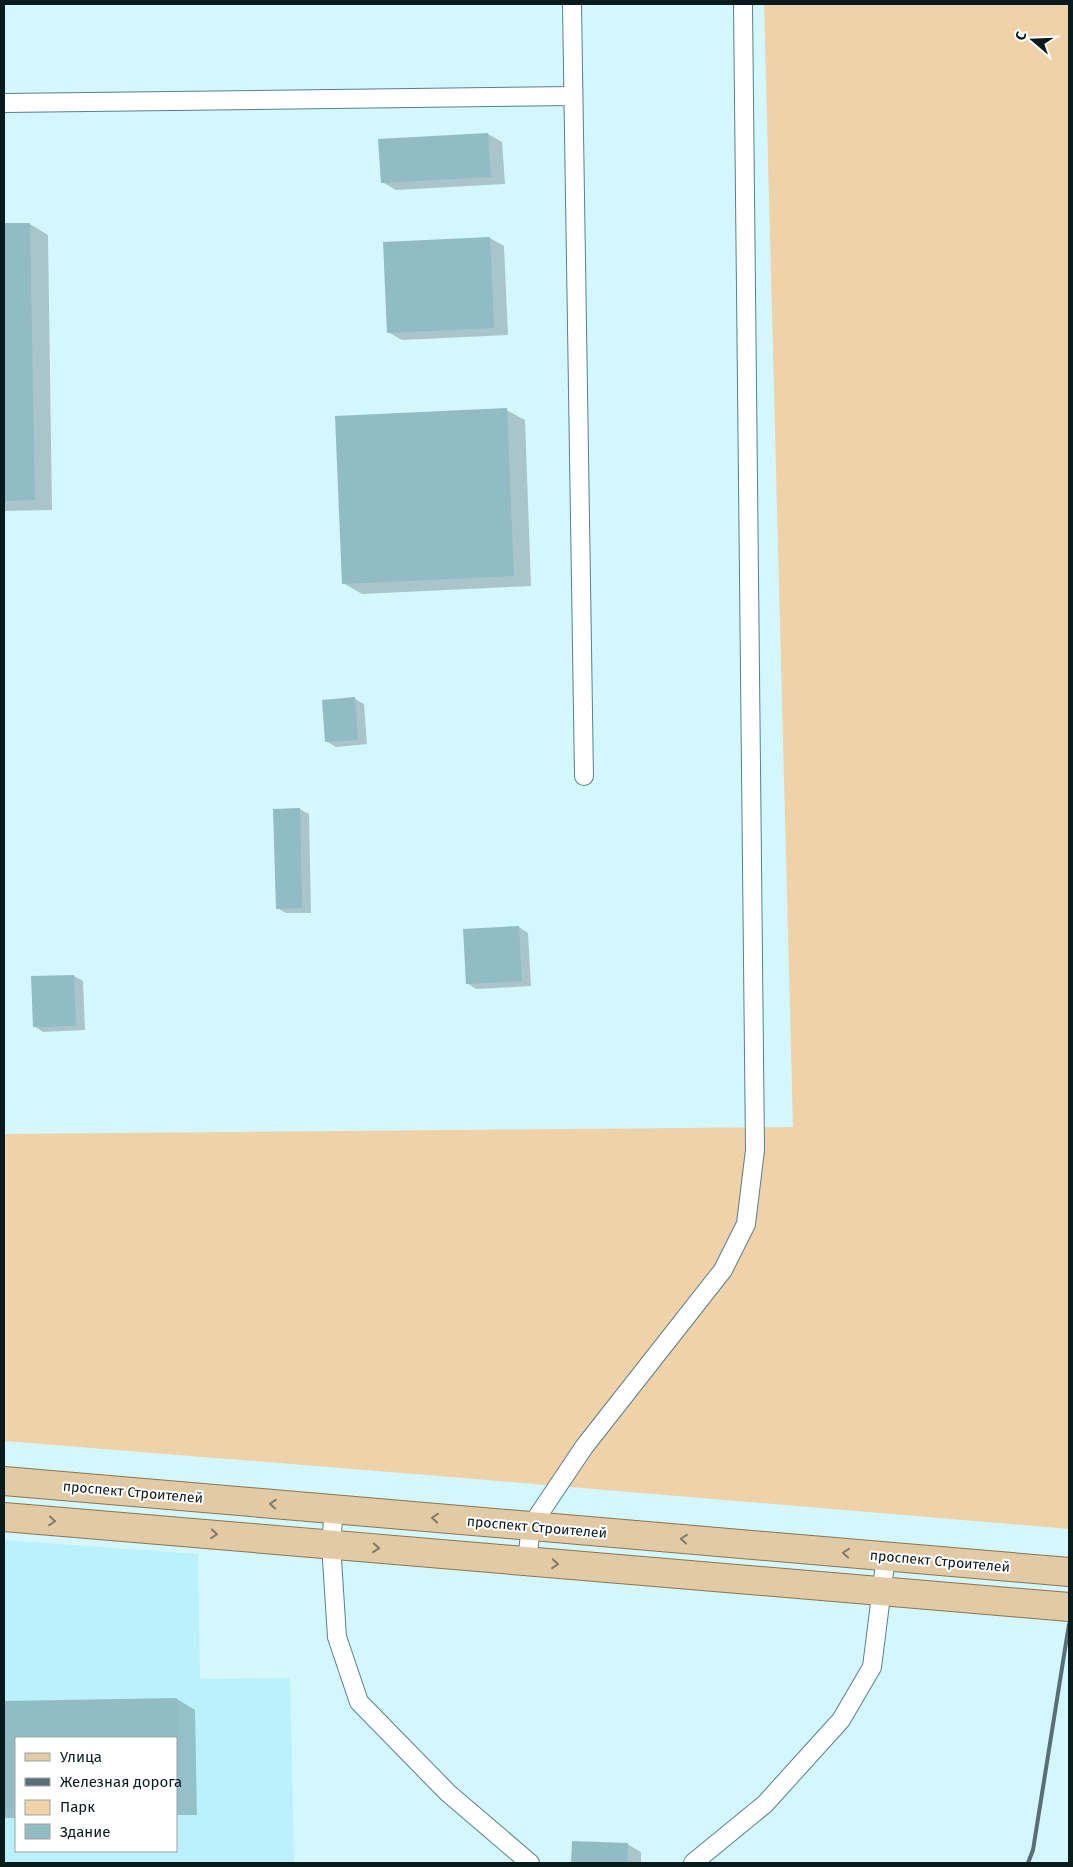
<svg xmlns="http://www.w3.org/2000/svg" width="1073" height="1867" font-family="'Fira Sans',sans-serif">
  <rect width="100%" height="100%" fill="#d4f7fe"/>
  <!-- built -->
  <path fill="#baf1fa" fill-rule="evenodd" d="M 4,1540 L 198,1554 L 200,1679 L 290,1678 L 294,1863 L 4,1863 ZM 16,1738 L 176,1738 L 176,1851 L 16,1851 Z"/>
  <!-- green -->
  <path fill="#efd2a8" d="M 764,4 L 1069,4 L 1069,1529 L 464,1478 L 4,1441 L 4,1134 L 793,1127 Z"/>
  <!-- shadow -->
  <g fill="#0003">
    <path d="M 488,134 L 502,142 L 505,184 L 396,190 L 382,182 L 379,140 Z"/>
    <path d="M 30,224 L 48,235 L 52,510 L 4,511 L 4,225 Z"/>
    <path d="M 490,238 L 504,246 L 508,335 L 402,340 L 388,332 Z"/>
    <path d="M 506,410 L 525,420 L 531,586 L 362,594 L 343,583 Z"/>
    <path d="M 355,699 L 364,704 L 367,744 L 336,747 L 326,741 Z"/>
    <path d="M 299,809 L 309,814 L 311,913 L 286,913 L 277,908 Z"/>
    <path d="M 519,927 L 528,933 L 531,986 L 476,989 L 467,983 Z"/>
    <path d="M 74,976 L 83,981 L 85,1030 L 43,1032 L 34,1026 Z"/>
    <path d="M 177,1699 L 195,1710 L 197,1815 L 176,1815 L 176,1738 L 16,1738 L 16,1818 L 4,1818 L 4,1703 Z"/>
    <path d="M 573,1842 L 627,1844 L 641,1852 L 641,1863 L 572,1863 Z"/>
  </g>
  <!-- building -->
  <g fill="#91bcc3">
    <path d="M 488,133 L 491,177 L 381,183 L 378,139 Z"/>
    <path d="M 4,223 L 30,223 L 35,500 L 4,501 Z"/>
    <path d="M 490,237 L 494,328 L 387,333 L 383,242 Z"/>
    <path d="M 507,408 L 514,576 L 342,584 L 335,416 Z"/>
    <path d="M 355,697 L 358,740 L 325,742 L 322,700 Z"/>
    <path d="M 300,808 L 302,908 L 276,909 L 273,809 Z"/>
    <path d="M 519,926 L 522,981 L 466,984 L 463,929 Z"/>
    <path d="M 74,975 L 76,1026 L 33,1027 L 31,976 Z"/>
    <path d="M 177,1698 L 179,1805 L 176,1805 L 176,1738 L 16,1738 L 16,1808 L 4,1808 L 4,1701 Z"/>
    <path d="M 572,1841 L 628,1843 L 627,1863 L 571,1863 Z"/>
  </g>
  <g fill="none" stroke-linecap="round" stroke-linejoin="round">
    <!-- service casing -->
    <g stroke="#578088" stroke-width="20">
      <g id="service">
        <path d="M 572,4 L 584,776"/>
        <path d="M 4,103 L 573,96"/>
        <path d="M 334,1509 L 331,1544 L 337,1637 L 359,1702 L 448,1793 L 530,1863"/>
        <path d="M 527,1561 L 531,1526 L 584,1447 L 723,1270 L 746,1224 L 755,1150 L 743,4"/>
        <path d="M 693,1863 L 765,1804 L 841,1720 L 872,1667 L 886,1556"/>
      </g>
    </g>
    <!-- primary casing -->
    <g stroke="#89754d" stroke-width="30">
      <g id="primary">
        <path d="M 4,1481 L 1069,1572"/>
        <path d="M 4,1517 L 1069,1607"/>
      </g>
    </g>
    <!-- service -->
    <use href="#service" stroke="#fff" stroke-width="18"/>
    <!-- primary -->
    <use href="#primary" stroke="#e2caa4" stroke-width="28"/>
    <!-- rail -->
    <path stroke="#587075" stroke-width="4" d="M 1028,1863 L 1033,1850 L 1069,1624"/>
  </g>
  <!-- one-way arrows -->
  <defs><path id="oneway-chevron" d="M-2-3.5L2.5 0L-2 3.5" fill="none" stroke-width="1.6" stroke-linecap="round" stroke-linejoin="round" transform="scale(1.25)"/></defs>
  <g stroke="#807b67">
    <use href="#oneway-chevron" transform="translate(273 1504) rotate(-175)"/>
    <use href="#oneway-chevron" transform="translate(435 1518) rotate(-175)"/>
    <use href="#oneway-chevron" transform="translate(52 1521) rotate(5)"/>
    <use href="#oneway-chevron" transform="translate(214 1534) rotate(5)"/>
    <use href="#oneway-chevron" transform="translate(684 1539) rotate(-175)"/>
    <use href="#oneway-chevron" transform="translate(376 1548) rotate(5)"/>
    <use href="#oneway-chevron" transform="translate(846 1553) rotate(-175)"/>
    <use href="#oneway-chevron" transform="translate(555 1564) rotate(5)"/>
  </g>
  <g text-anchor="middle" stroke-width="4" stroke-linejoin="round" paint-order="stroke">
    <!-- street labels -->
    <g font-size="14" fill="#091a1d" stroke="#fff">
      <text transform="translate(133 1492) rotate(5)" y="5">проспект Строителей</text>
      <text transform="translate(537 1527) rotate(5)" y="5">проспект Строителей</text>
      <text transform="translate(940 1561) rotate(5)" y="5">проспект Строителей</text>
    </g>
  </g>
  <!-- border -->
  <rect width="1073" height="1867" fill="none" stroke="#091a1d" stroke-width="10"/>
  <!-- legend -->
  <rect x="15" y="1737" width="162" height="115" fill="#ffffff" stroke="#9da3a5"/>
  <rect x="25" y="1753" width="25" height="8" fill="#e2caa4" stroke="#9da3a5"/>
  <text x="60" y="1762" font-size="15" fill="#091a1d">Улица</text>
  <rect x="25" y="1778" width="25" height="8" fill="#587075" stroke="#9da3a5"/>
  <text x="60" y="1787" font-size="15" fill="#091a1d">Железная дорога</text>
  <rect x="25" y="1800" width="25" height="15" fill="#efd2a8" stroke="#9da3a5"/>
  <text x="60" y="1812" font-size="15" fill="#091a1d">Парк</text>
  <rect x="25" y="1824" width="25" height="15" fill="#91bcc3" stroke="#9da3a5"/>
  <text x="60" y="1837" font-size="15" fill="#091a1d">Здание</text>
  <!-- north arrow -->
  <g transform="translate(1033 40) rotate(289)" stroke="#ffffff" stroke-width="4" paint-order="stroke">
  <path d="M0-4L9 19L0 12L-9 19Z" fill="#091a1d"/>
  <text y="-8" font-size="14" font-weight="bold" text-anchor="middle" fill="#091a1d">С</text>
  </g>
</svg>
